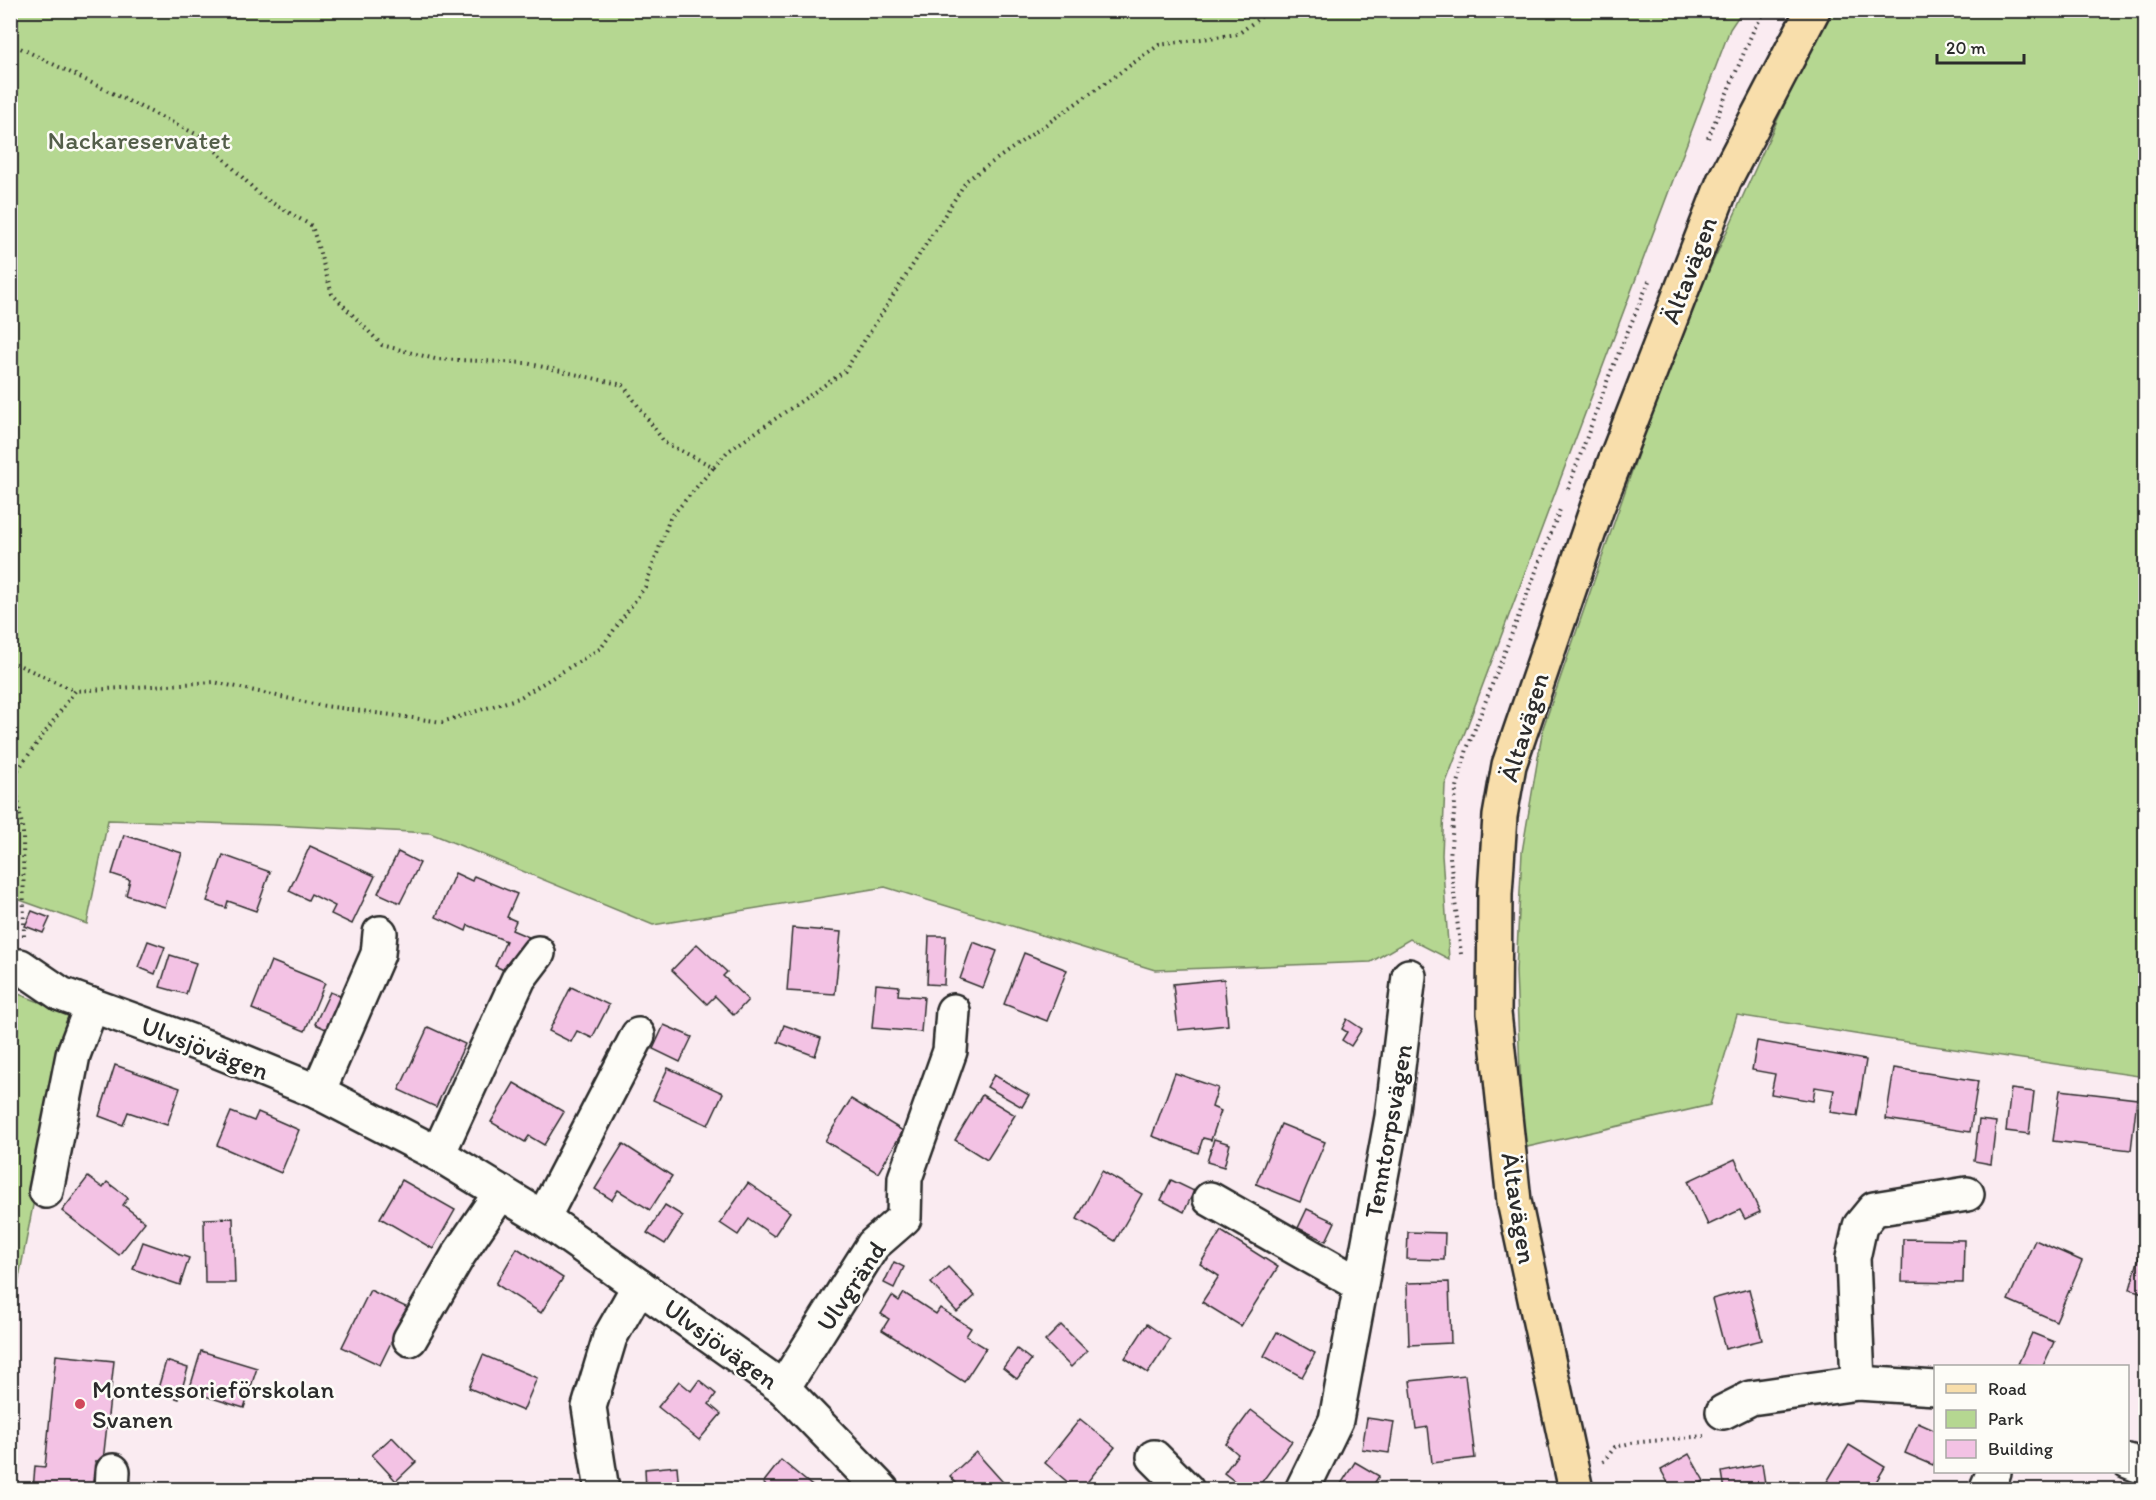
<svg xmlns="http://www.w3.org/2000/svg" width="2156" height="1500" font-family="Itim,sans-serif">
  <rect width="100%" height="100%" fill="#faebf1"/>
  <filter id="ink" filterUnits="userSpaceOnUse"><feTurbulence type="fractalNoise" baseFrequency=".0167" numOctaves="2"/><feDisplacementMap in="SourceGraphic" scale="12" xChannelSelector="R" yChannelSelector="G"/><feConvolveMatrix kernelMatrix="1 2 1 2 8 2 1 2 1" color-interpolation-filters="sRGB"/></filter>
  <g filter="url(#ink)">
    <!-- green -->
    <g fill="#b5d791" stroke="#70815e" stroke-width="1.5">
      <path d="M 11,10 L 1742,10 L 1742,11 L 1730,29 L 1445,785 L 1442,855 L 1449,959 L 1410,939 L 1371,962 L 1155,970 L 885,887 L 653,925 L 430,833 L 274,825 L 108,820 L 87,924 L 17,899 L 11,914 Z"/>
      <path d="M 1827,11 L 2145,11 L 2145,1077 L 1886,1039 L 1737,1015 L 1710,1105 L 1523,1148 L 1516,971 L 1522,852 L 1543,728 L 1677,341 Z"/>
      <path d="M 11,991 L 70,1014 L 11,1319 Z"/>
    </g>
    <!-- building -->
    <g fill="#f3c2e4" stroke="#2b2b2b" stroke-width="1.5">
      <path d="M 124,835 L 182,853 L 165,907 L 126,895 L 130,880 L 112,874 Z"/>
      <path d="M 310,846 L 375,876 L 352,924 L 331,914 L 335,906 L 311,894 L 308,900 L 289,891 Z"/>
      <path d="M 398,852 L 420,863 L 400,903 L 378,893 Z"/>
      <path d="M 223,855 L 270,872 L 256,911 L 228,901 L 226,908 L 207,901 Z"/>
      <path d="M 455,873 L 472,881 L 474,876 L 517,894 L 507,917 L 516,921 L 512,930 L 531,938 L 515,975 L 495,966 L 506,941 L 468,925 L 466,931 L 436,917 Z"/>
      <path d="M 32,911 L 50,918 L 43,933 L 25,926 Z"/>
      <path d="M 792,928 L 841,932 L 835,994 L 787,991 Z"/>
      <path d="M 929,936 L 946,936 L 944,985 L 927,984 Z"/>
      <path d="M 148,941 L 165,947 L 155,974 L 138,967 Z"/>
      <path d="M 973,942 L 997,951 L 983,988 L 960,979 Z"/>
      <path d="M 697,944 L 727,972 L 723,976 L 748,1000 L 734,1015 L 715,996 L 707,1004 L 672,970 Z"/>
      <path d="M 1024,953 L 1067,970 L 1047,1021 L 1004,1004 Z"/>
      <path d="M 170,955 L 196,963 L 186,994 L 160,987 Z"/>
      <path d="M 271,961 L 325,983 L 305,1031 L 252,1009 Z"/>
      <path d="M 1224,979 L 1228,1025 L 1178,1030 L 1173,984 Z"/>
      <path d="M 876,984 L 899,986 L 898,995 L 924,997 L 921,1032 L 872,1028 Z"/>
      <path d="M 571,987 L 609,1005 L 592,1038 L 577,1031 L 571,1042 L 549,1031 Z"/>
      <path d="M 330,992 L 345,998 L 330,1031 L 315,1024 Z"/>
      <path d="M 1347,1019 L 1362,1029 L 1351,1046 L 1342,1040 L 1347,1032 L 1342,1029 Z"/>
      <path d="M 664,1025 L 692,1037 L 680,1062 L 653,1049 Z"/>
      <path d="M 784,1025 L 821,1038 L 815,1056 L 778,1042 Z"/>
      <path d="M 428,1027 L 465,1044 L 436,1107 L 399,1090 Z"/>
      <path d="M 1757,1041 L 1866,1060 L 1857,1116 L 1830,1112 L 1834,1090 L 1815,1087 L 1813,1101 L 1771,1094 L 1775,1074 L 1752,1070 Z"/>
      <path d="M 115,1065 L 180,1088 L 167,1125 L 128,1112 L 123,1125 L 99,1116 Z"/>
      <path d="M 668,1068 L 723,1093 L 708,1125 L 653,1100 Z"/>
      <path d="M 1894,1068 L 1978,1081 L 1970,1132 L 1886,1119 Z"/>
      <path d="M 1175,1073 L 1218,1088 L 1212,1107 L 1221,1111 L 1211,1140 L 1203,1138 L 1198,1153 L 1152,1136 Z"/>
      <path d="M 994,1075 L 1029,1095 L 1022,1107 L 987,1087 Z"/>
      <path d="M 514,1083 L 564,1112 L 544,1145 L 529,1136 L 525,1142 L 491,1122 Z"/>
      <path d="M 2011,1089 L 2034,1092 L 2029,1134 L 2006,1131 Z"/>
      <path d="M 2060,1090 L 2137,1099 L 2131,1150 L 2053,1141 Z"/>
      <path d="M 982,1095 L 1015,1115 L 987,1160 L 955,1140 Z"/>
      <path d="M 851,1099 L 903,1131 L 878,1173 L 825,1141 Z"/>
      <path d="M 231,1112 L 254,1121 L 258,1112 L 299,1130 L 281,1173 L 217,1145 Z"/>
      <path d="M 1979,1120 L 1996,1122 L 1991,1164 L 1974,1161 Z"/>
      <path d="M 1281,1124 L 1325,1142 L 1300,1202 L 1256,1184 Z"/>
      <path d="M 1214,1139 L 1230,1144 L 1224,1167 L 1207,1162 Z"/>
      <path d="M 623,1144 L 672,1176 L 650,1210 L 618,1190 L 612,1200 L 595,1189 Z"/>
      <path d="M 1735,1159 L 1760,1212 L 1745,1219 L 1740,1210 L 1708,1225 L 1688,1181 Z"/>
      <path d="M 1102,1171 L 1142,1194 L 1115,1241 L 1077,1219 Z"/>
      <path d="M 88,1177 L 103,1188 L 107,1182 L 128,1198 L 123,1205 L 145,1222 L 119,1255 L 62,1211 Z"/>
      <path d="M 402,1180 L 455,1210 L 433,1249 L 380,1218 Z"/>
      <path d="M 1171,1180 L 1194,1191 L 1184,1212 L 1161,1200 Z"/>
      <path d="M 748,1183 L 790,1212 L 774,1236 L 749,1219 L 738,1235 L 720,1223 Z"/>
      <path d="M 665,1205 L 683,1216 L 665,1244 L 647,1233 Z"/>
      <path d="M 1307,1209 L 1335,1222 L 1326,1241 L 1298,1228 Z"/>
      <path d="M 233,1218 L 235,1283 L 205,1283 L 204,1219 Z"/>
      <path d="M 1221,1231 L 1278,1267 L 1241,1326 L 1202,1302 L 1219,1276 L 1200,1264 Z"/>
      <path d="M 1408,1232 L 1445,1233 L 1444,1260 L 1407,1259 Z"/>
      <path d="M 1903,1239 L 1964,1240 L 1963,1283 L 1902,1282 Z"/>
      <path d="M 2035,1240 L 2082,1261 L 2056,1321 L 2008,1300 Z"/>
      <path d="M 143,1242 L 189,1258 L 180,1285 L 133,1269 Z"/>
      <path d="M 517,1248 L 563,1278 L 541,1313 L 496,1284 Z"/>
      <path d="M 2140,1254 L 2146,1256 L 2146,1294 L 2130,1289 Z"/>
      <path d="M 894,1262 L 904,1267 L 894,1288 L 884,1283 Z"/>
      <path d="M 948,1267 L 975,1296 L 957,1312 L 931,1283 Z"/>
      <path d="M 1449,1282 L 1451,1343 L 1409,1345 L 1407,1283 Z"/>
      <path d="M 1749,1289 L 1762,1340 L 1725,1349 L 1712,1299 Z"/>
      <path d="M 370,1290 L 408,1308 L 380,1365 L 342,1347 Z"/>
      <path d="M 904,1293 L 936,1314 L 940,1308 L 971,1328 L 966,1336 L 986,1348 L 964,1382 L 882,1330 L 889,1319 L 881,1314 L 892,1296 L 899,1301 Z"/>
      <path d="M 1147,1324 L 1170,1340 L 1148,1373 L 1125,1358 Z"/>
      <path d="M 1061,1325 L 1087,1351 L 1071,1367 L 1045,1341 Z"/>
      <path d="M 1277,1332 L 1315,1353 L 1302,1377 L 1264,1356 Z"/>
      <path d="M 2032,1333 L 2054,1342 L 2043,1366 L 2018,1364 Z"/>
      <path d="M 1017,1349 L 1031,1360 L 1017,1379 L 1003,1368 Z"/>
      <path d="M 201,1351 L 257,1368 L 244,1408 L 189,1391 Z"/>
      <path d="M 56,1355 L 114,1361 L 103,1461 L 95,1461 L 92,1490 L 33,1490 L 35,1466 L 45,1467 Z"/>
      <path d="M 483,1355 L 537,1378 L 523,1411 L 469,1388 Z"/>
      <path d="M 166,1361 L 188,1368 L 179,1399 L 157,1392 Z"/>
      <path d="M 1465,1375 L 1475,1458 L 1432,1463 L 1428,1427 L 1416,1429 L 1410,1381 Z"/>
      <path d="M 699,1380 L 716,1394 L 709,1404 L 721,1414 L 699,1440 L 658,1407 L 679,1381 L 691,1391 Z"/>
      <path d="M 1251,1410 L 1292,1441 L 1256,1490 L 1246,1490 L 1224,1473 L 1238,1454 L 1226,1444 Z"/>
      <path d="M 1367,1418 L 1394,1422 L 1389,1453 L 1362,1449 Z"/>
      <path d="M 1080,1419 L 1115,1447 L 1081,1490 L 1077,1490 L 1045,1463 Z"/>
      <path d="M 1918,1423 L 1936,1431 L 1936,1459 L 1933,1465 L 1905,1453 Z"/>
      <path d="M 392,1437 L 416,1462 L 396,1481 L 372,1455 Z"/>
      <path d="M 1849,1445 L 1885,1467 L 1871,1490 L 1822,1490 Z"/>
      <path d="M 976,1452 L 1010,1490 L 962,1490 L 950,1476 Z"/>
      <path d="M 1689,1454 L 1704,1481 L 1689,1490 L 1672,1490 L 1661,1470 Z"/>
      <path d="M 781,1460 L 817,1490 L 771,1490 L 763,1483 Z"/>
      <path d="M 1355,1462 L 1379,1476 L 1370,1490 L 1339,1487 Z"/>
      <path d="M 1762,1464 L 1766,1490 L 1725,1490 L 1722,1472 Z"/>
      <path d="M 677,1466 L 679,1490 L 646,1490 L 645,1469 Z"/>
      <path d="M 1158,1481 L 1168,1490 L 1150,1490 Z"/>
    </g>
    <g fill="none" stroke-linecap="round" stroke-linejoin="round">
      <!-- minor casing -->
      <g stroke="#2b2b2b" stroke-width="38">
        <g id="minor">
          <path d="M 20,966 L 61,994 L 215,1050 L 318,1092 L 438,1154 L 543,1218 L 783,1388 L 882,1490"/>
          <path d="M 318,1092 L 378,954 L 380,933"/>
          <path d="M 438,1154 L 519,978 L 538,953"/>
          <path d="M 46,1191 L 73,1055 L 92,1005"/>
          <path d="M 1210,1199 L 1361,1285"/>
          <path d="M 543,1218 L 638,1035"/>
          <path d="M 410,1339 L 459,1254 L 501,1192"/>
          <path d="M 1858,1383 L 1853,1258 L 1860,1226 L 1874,1209 L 1967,1194"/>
          <path d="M 783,1388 L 873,1245 L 904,1218 L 905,1178 L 950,1051 L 953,1011"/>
          <path d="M 1723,1412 L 1751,1398 L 1858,1383 L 1936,1388"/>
          <path d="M 1154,1457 L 1187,1490"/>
          <path d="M 2128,1461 L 2146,1468"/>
          <path d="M 112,1490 L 113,1471"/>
          <path d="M 602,1490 L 589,1407 L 610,1337 L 639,1286"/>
          <path d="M 1302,1490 L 1336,1420 L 1392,1117 L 1409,976"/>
          <path d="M 1986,1490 L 1994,1472"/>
        </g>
      </g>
      <!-- major casing -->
      <g stroke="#2b2b2b" stroke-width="38">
        <path id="major" d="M 1576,1490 L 1514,1201 L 1494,1013 L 1495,894 L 1500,816 L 1509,765 L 1597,508 L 1724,181 L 1813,10"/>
      </g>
      <!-- path -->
      <g stroke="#2b2b2b" stroke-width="4" stroke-dasharray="1.5 4.5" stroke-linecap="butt">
        <path d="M 10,43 L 202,137 L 262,197 L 312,226 L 332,294 L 382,345 L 435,359 L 526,363 L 623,385 L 665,443 L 714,467 L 727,452 L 845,371 L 967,180 L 1159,45 L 1238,34 L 1270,10"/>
        <path d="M 1708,138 L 1754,29 L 1766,10"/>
        <path d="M 1568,489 L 1609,376 L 1649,281"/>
        <path d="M 10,661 L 75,691"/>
        <path d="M 24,936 L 23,833 L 14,775 L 75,691 L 214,682 L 318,705 L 442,722 L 519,698 L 601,648 L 645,587 L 670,518 L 714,467"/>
        <path d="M 1461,954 L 1450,857 L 1456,791 L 1467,749 L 1561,507"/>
        <path d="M 1603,1462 L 1615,1447 L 1631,1443 L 1704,1436"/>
      </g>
      <!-- minor -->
      <use href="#minor" stroke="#fdfcf7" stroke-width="33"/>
      <!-- major -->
      <use href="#major" stroke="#f8deab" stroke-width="33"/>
    </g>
  </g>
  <!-- markers -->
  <circle fill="#d1495b" stroke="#fdfcf7" stroke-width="2" cx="80" cy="1404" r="6"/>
  <g text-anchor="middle" stroke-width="5" stroke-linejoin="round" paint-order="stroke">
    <!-- park labels -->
    <g font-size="26" fill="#545f4a" stroke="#fdfcf7">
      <text x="139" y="149">Nackareservatet</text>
    </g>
    <!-- street labels -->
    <g font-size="26" fill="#2b2b2b" stroke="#fdfcf7">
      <text transform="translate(1689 270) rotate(-69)" y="9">Ältavägen</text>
      <text transform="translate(1524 727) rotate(-73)" y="9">Ältavägen</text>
      <text transform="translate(205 1048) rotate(21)" y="9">Ulvsjövägen</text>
      <text transform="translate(1388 1131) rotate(-80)" y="9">Tenntorpsvägen</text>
      <text transform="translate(1519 1208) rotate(81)" y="9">Ältavägen</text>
      <text transform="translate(851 1286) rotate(-56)" y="9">Ulvgränd</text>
      <text transform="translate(721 1344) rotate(36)" y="9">Ulvsjövägen</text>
    </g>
    <!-- poi labels -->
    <g font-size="26" fill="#2b2b2b" stroke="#fdfcf7" text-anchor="start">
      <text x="92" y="1398">Montessorieförskolan<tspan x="92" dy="30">Svanen</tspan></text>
    </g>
  </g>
  <!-- margin -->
  <rect width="2156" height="1500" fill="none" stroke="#fdfcf7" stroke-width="36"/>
  <rect x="18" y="18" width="2120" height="1464" fill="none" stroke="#2b2b2b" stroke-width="2" filter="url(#ink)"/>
  <!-- legend -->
  <rect x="1934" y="1365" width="195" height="108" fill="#fdfcf7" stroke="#a9a8a5" stroke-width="1.5"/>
  <rect x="1946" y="1384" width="30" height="9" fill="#f8deab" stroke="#a9a8a5" stroke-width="1.5"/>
  <text x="1988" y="1395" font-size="18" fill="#2b2b2b">Road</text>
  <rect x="1946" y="1410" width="30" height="18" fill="#b5d791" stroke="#a9a8a5" stroke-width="1.5"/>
  <text x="1988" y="1425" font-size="18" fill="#2b2b2b">Park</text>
  <rect x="1946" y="1440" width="30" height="18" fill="#f3c2e4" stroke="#a9a8a5" stroke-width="1.5"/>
  <text x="1988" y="1455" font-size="18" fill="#2b2b2b">Building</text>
  <!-- scale -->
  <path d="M1937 54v9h87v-9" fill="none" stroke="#2b2b2b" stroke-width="3"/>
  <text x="1946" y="54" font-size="18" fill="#2b2b2b" stroke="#fdfcf7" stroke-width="4.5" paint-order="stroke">20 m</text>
</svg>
